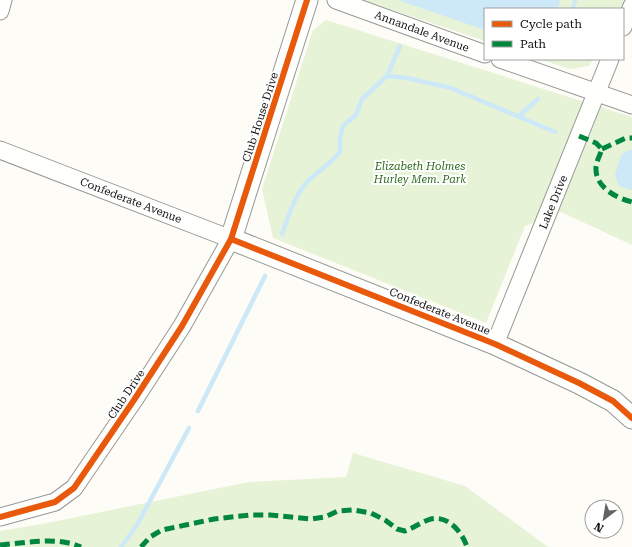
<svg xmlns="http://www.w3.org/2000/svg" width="632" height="547" font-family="'Roboto Serif',serif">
  <rect width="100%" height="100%" fill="#fdfcf7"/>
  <!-- green -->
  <g fill="#e7f3d7">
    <path d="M 363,0 L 624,0 L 620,9 L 485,9 L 485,41 Z"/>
    <path d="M 326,20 L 632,117 L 632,245 L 561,212 L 525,226 L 486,323 L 273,238 L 262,189 L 313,30 Z"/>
    <path d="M 539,59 L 593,59 L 589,66 L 570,69 Z"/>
    <path d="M 353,453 L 465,486 L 548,547 L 0,547 L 0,531 L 42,524 L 249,482 L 346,477 Z"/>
  </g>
  <!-- water -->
  <g fill="#cde8f7">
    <path d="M 398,0 L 560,0 L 558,9 L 485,9 L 485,30 Z"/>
    <path d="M 629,150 L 632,150 L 632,190 L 619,186 L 615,175 L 621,155 Z"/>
  </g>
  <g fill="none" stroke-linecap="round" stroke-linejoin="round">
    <!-- stream -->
    <g stroke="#cde8f7" stroke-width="4.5">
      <path d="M 573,9 L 575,0"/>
      <path d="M 387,76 L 407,78 L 451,88 L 555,132"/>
      <path d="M 519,116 L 538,99"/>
      <path d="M 282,234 C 289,215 295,193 310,179 C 320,170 331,163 340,152 L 340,139 L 343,126 L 356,115 L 362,99 L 387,76 L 400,46"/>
      <path d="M 198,411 L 265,276"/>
      <path d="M 121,547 L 137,525 L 189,428"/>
    </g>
    <!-- minor casing -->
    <g stroke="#979795" stroke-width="19">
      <g id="minor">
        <path d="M 336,0 L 485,54"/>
        <path d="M 0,11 L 3,0"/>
        <path d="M 623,27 L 632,6"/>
        <path d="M 500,59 L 632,105"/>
        <path d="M 0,150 L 231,239 L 182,326 L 134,400 L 74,488 L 55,502 L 0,517"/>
        <path d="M 495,344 L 610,59"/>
      </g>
    </g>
    <!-- tertiary casing -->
    <g stroke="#979795" stroke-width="23">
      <path id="tertiary" d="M 307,0 L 231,239 L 495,344 L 579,383 L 613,401 L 632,418"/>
    </g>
    <!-- minor -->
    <use href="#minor" stroke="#fffffe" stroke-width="17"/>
    <!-- tertiary -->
    <use href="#tertiary" stroke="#fffffe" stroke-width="21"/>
    <!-- quiet -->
    <g stroke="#00873e" stroke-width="5" stroke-dasharray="10 5" stroke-linecap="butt">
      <path d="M 579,136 L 596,143 L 602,149 C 600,155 596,162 596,168 C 595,187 616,198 632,202"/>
      <path d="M 602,149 L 626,138 L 632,138"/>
      <path d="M 0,545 C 26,543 56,536 81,547"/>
      <path d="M 141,547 L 150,537 L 162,530 L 214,519 L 250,515 L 270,515 L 311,519 L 325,517 L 338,511 L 353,510 L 371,513 L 385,520 L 397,529 L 405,531 C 413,528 420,523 428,520 C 446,513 462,531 467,547"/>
    </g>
    <!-- cycleway casing -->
    <g stroke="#fff" stroke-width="8">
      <g id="cycleway">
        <path d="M 231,239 L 495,344 L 579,383 L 613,401 L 632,418"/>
        <path d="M 0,517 L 55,502 L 74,488 L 134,400 L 182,326 L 231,239 L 307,0"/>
      </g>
    </g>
    <!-- cycleway -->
    <use href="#cycleway" stroke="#e8590c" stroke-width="6"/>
  </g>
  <g text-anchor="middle" stroke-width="4" stroke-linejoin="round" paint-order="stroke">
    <!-- street labels -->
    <g font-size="11" fill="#111" stroke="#fff">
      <text transform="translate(422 31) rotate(20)" y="4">Annandale Avenue</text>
      <text transform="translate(260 117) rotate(-72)" y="4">Club House Drive</text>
      <text transform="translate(131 200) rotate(21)" y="4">Confederate Avenue</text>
      <text transform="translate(553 202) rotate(-68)" y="4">Lake Drive</text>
      <text transform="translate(440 311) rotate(22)" y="4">Confederate Avenue</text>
      <text transform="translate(126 394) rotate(-56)" y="4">Club Drive</text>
    </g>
    <!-- park labels -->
    <g font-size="11" font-style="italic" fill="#2f6b1f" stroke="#fff">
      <text x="420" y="170">Elizabeth Holmes<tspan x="420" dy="13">Hurley Mem. Park</tspan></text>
    </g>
  </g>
  <!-- legend -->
  <rect x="484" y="8" width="140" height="52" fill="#ffffff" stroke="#a0a0a0"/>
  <rect x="492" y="21" width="20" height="6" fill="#e8590c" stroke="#a0a0a0"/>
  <text x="520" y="28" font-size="12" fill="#111111">Cycle path</text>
  <rect x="492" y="41" width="20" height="6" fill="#00873e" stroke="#a0a0a0"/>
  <text x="520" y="48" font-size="12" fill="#111111">Path</text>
  <!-- north arrow -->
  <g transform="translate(604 519) rotate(211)"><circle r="19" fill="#ffffff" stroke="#a0a0a0"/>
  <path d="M0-3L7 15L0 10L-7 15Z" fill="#646362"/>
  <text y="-6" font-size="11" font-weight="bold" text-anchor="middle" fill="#111111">N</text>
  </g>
</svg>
